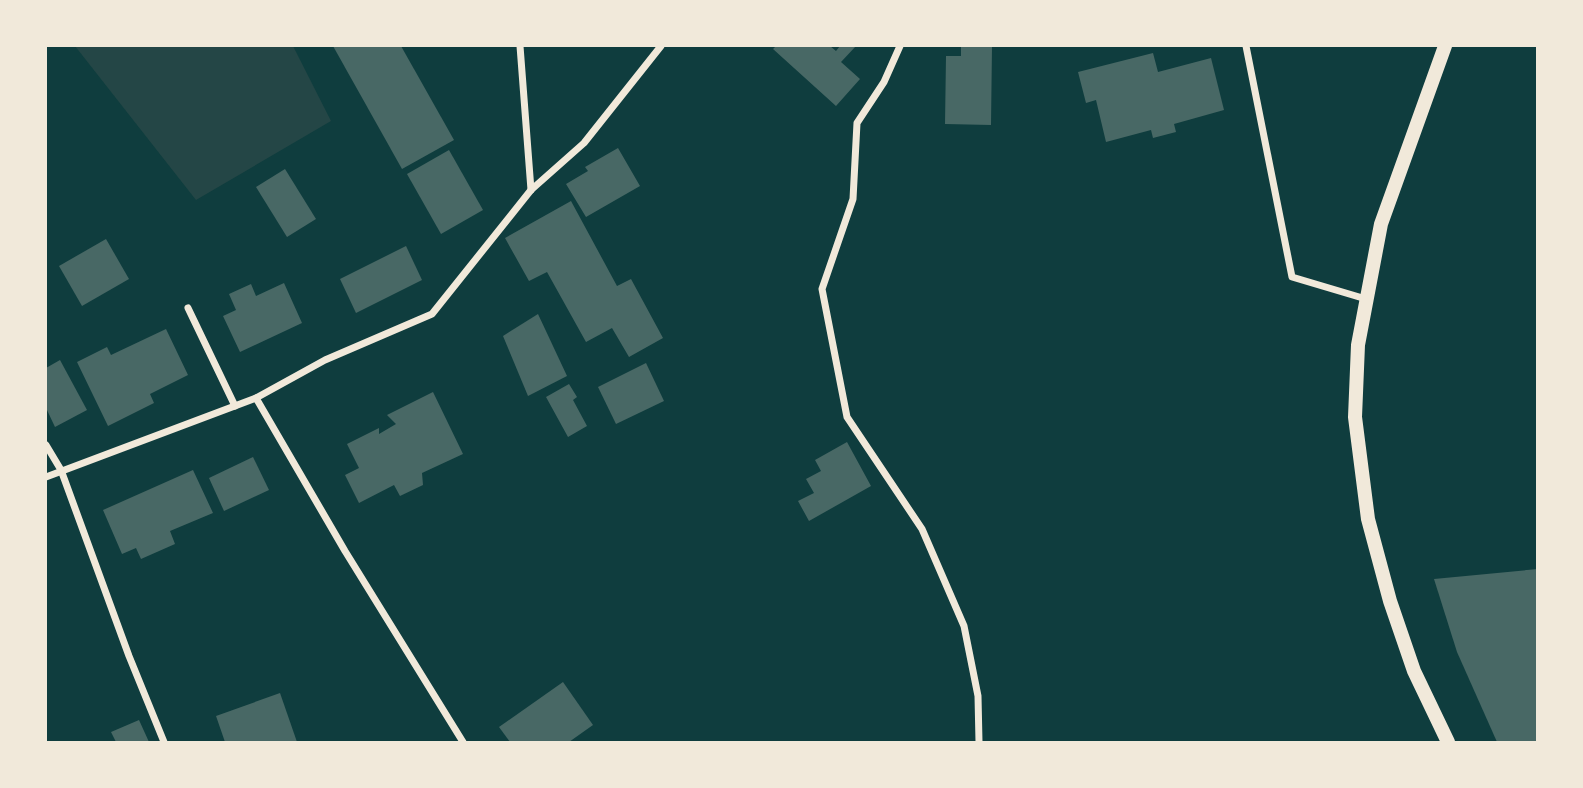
<svg xmlns="http://www.w3.org/2000/svg" width="1583" height="788" font-family="'Noto Sans',sans-serif">
  <rect width="100%" height="100%" fill="#0f3d3e"/>
  <!-- green -->
  <path fill="#244646" d="M 75,46 L 293,46 L 331,121 L 196,200 Z"/>
  <!-- building -->
  <g fill="#486865">
    <path d="M 333,46 L 401,46 L 454,140 L 402,169 Z"/>
    <path d="M 776,46 L 830,46 L 836,51 L 840,46 L 856,46 L 841,62 L 860,79 L 836,106 L 773,49 Z"/>
    <path d="M 961,46 L 992,46 L 991,125 L 945,124 L 946,56 L 961,56 Z"/>
    <path d="M 1153,53 L 1158,72 L 1211,58 L 1224,110 L 1174,124 L 1176,132 L 1153,138 L 1151,130 L 1106,142 L 1096,100 L 1086,103 L 1078,72 Z"/>
    <path d="M 618,148 L 640,186 L 586,217 L 566,184 L 588,171 L 585,167 Z"/>
    <path d="M 449,150 L 483,210 L 441,234 L 407,174 Z"/>
    <path d="M 285,169 L 316,219 L 287,237 L 256,187 Z"/>
    <path d="M 571,201 L 617,286 L 631,279 L 663,338 L 629,357 L 612,328 L 586,342 L 547,272 L 529,281 L 505,238 Z"/>
    <path d="M 106,239 L 129,279 L 82,306 L 59,266 Z"/>
    <path d="M 406,246 L 422,280 L 356,313 L 340,279 Z"/>
    <path d="M 284,283 L 302,323 L 240,352 L 223,316 L 236,310 L 229,294 L 251,284 L 256,296 Z"/>
    <path d="M 538,314 L 567,376 L 528,396 L 503,336 Z"/>
    <path d="M 166,329 L 188,375 L 150,394 L 154,403 L 108,426 L 77,362 L 107,347 L 111,355 Z"/>
    <path d="M 60,360 L 87,410 L 55,427 L 46,408 L 46,368 Z"/>
    <path d="M 646,363 L 664,401 L 616,424 L 598,387 Z"/>
    <path d="M 569,384 L 577,397 L 573,400 L 587,426 L 568,437 L 546,397 Z"/>
    <path d="M 433,392 L 463,454 L 422,473 L 423,485 L 400,496 L 394,485 L 359,503 L 345,475 L 359,468 L 347,444 L 379,428 L 379,434 L 396,424 L 387,415 Z"/>
    <path d="M 847,442 L 871,486 L 809,521 L 798,501 L 814,493 L 806,479 L 821,471 L 815,460 Z"/>
    <path d="M 253,457 L 269,490 L 224,511 L 209,478 Z"/>
    <path d="M 193,470 L 213,513 L 170,531 L 175,544 L 141,559 L 136,548 L 122,554 L 103,510 Z"/>
    <path d="M 1538,569 L 1538,742 L 1497,742 L 1457,652 L 1434,579 Z"/>
    <path d="M 563,682 L 593,725 L 569,742 L 510,742 L 499,727 Z"/>
    <path d="M 280,693 L 297,742 L 225,742 L 216,716 Z"/>
    <path d="M 139,720 L 149,742 L 116,742 L 111,732 Z"/>
  </g>
  <g fill="none" stroke-linecap="round" stroke-linejoin="round">
    <!-- minor -->
    <g stroke="#f1e9da" stroke-width="7">
      <path d="M 520,46 L 531,190"/>
      <path d="M 900,46 L 884,82 L 857,123 L 853,199 L 822,289 L 847,417 L 922,529 L 964,626 L 978,696 L 979,742"/>
      <path d="M 1246,46 L 1292,277 L 1366,299"/>
      <path d="M 188,308 L 235,406"/>
      <path d="M 256,398 L 345,551 L 463,742"/>
      <path d="M 46,445 L 61,470 L 129,656 L 164,742"/>
      <path d="M 46,477 L 256,398 L 325,360 L 432,314 L 531,190 L 584,143 L 661,46"/>
    </g>
    <!-- secondary -->
    <path stroke="#f1e9da" stroke-width="14" d="M 1445,46 L 1381,224 L 1358,345 L 1355,417 L 1368,519 L 1390,601 L 1414,671 L 1448,742"/>
  </g>
  <!-- border -->
  <rect width="1583" height="788" fill="none" stroke="#f1e9da" stroke-width="94"/>
</svg>
